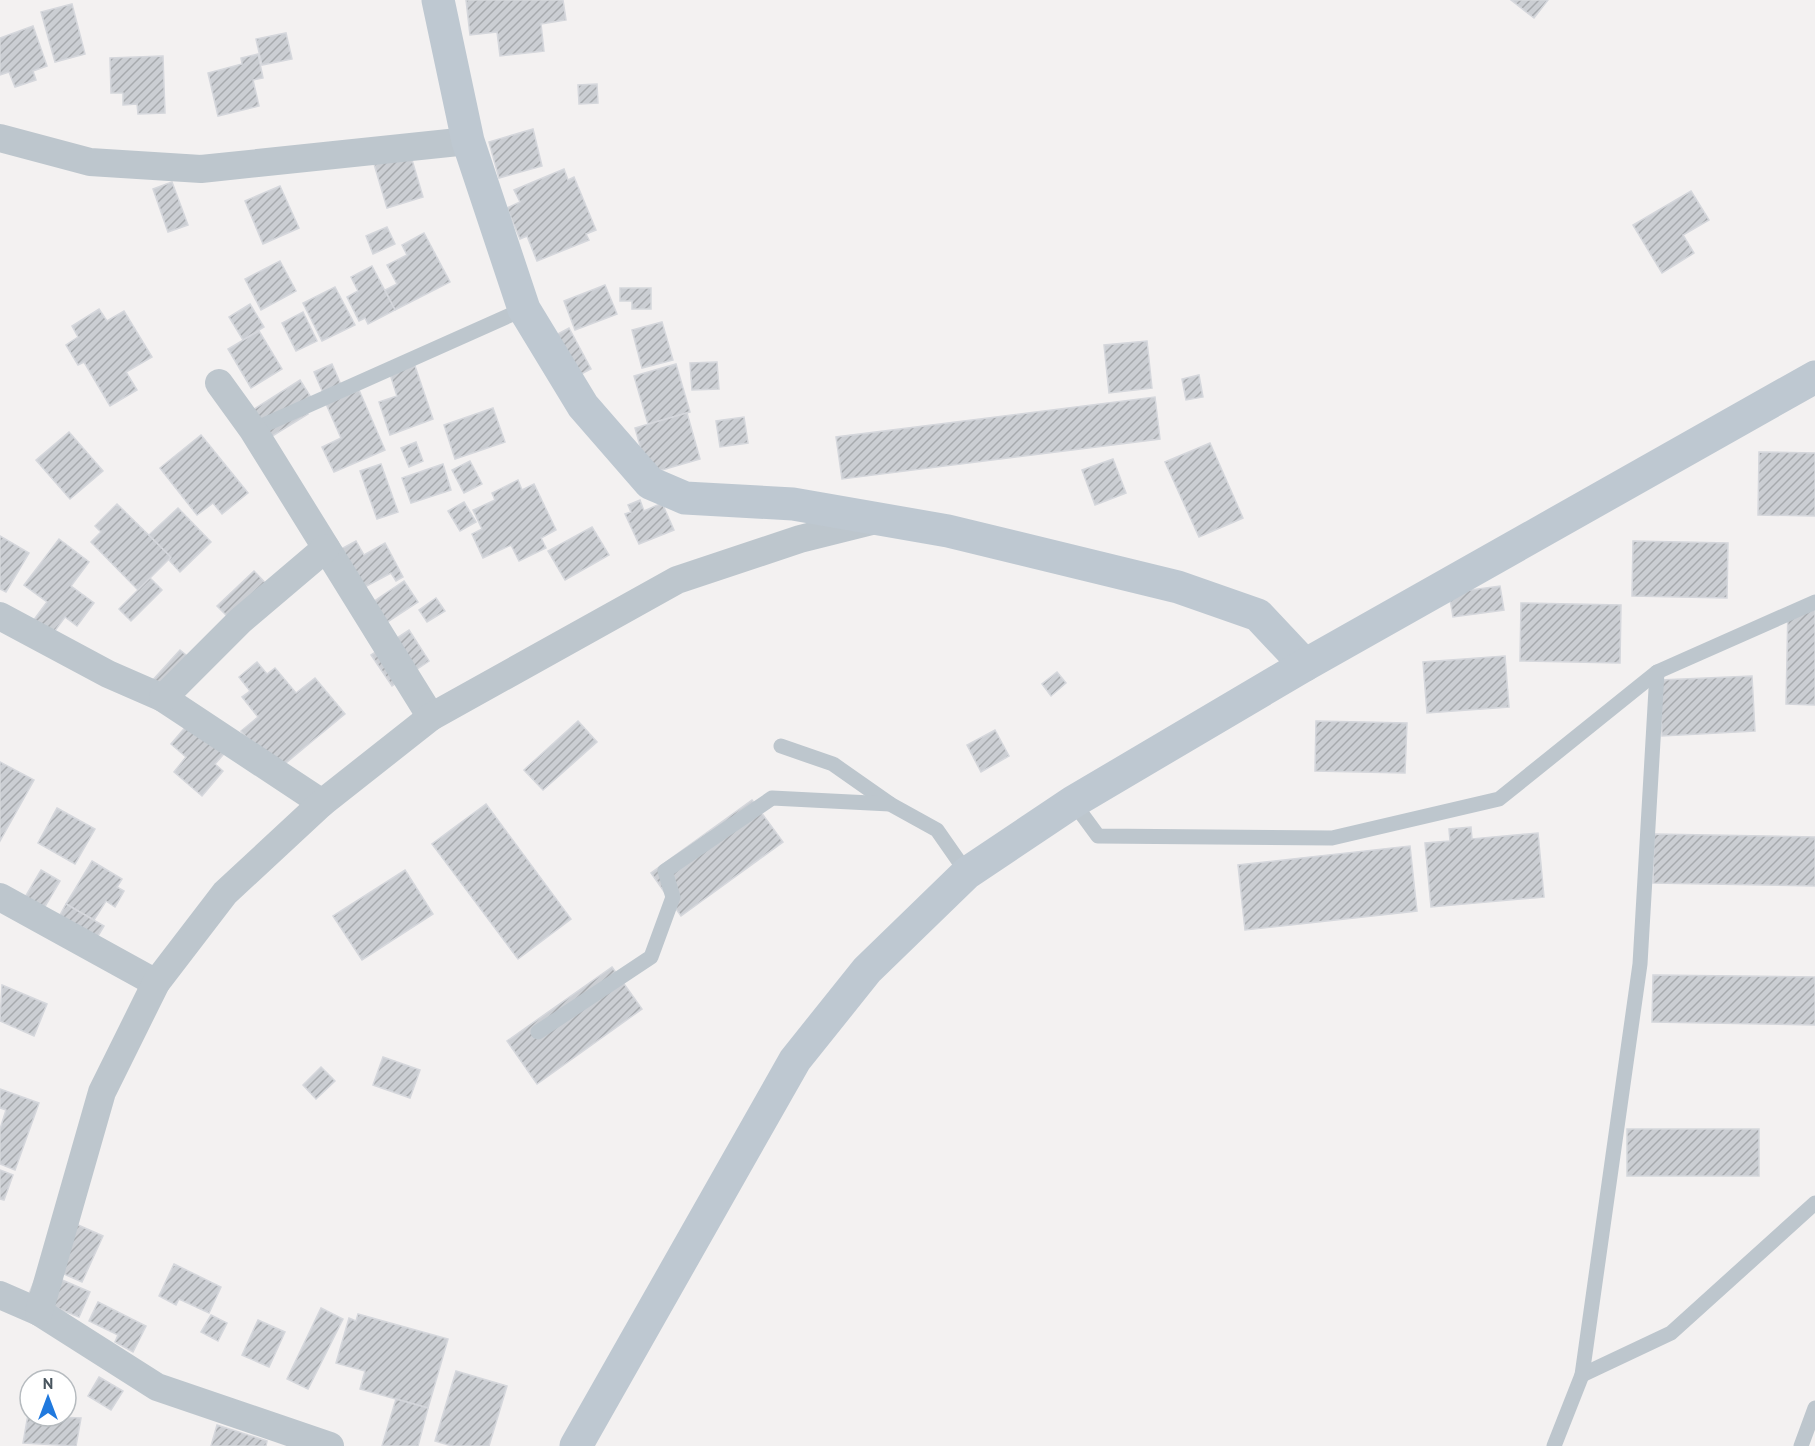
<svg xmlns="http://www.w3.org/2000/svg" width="1815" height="1446" font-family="'PT Sans',sans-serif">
  <defs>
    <pattern id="building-hatch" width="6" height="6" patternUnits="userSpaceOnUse" patternTransform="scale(1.5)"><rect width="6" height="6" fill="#cbced3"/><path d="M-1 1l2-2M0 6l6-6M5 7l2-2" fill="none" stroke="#a7aaae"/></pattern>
  </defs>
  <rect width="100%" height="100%" fill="#f3f1f1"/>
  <!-- building -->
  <g fill="url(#building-hatch)" stroke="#d5d7dc" stroke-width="1.5">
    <path d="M 466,0 L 563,0 L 566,20 L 541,24 L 544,51 L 500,56 L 497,32 L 470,35 Z"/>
    <path d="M 1511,0 L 1548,0 L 1534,18 Z"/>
    <path d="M 72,4 L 85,54 L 55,62 L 41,12 Z"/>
    <path d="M 33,26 L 47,66 L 33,71 L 36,80 L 15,87 L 9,72 L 0,75 L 0,38 Z"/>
    <path d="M 286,33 L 292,59 L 262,65 L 256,39 Z"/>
    <path d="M 258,54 L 263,78 L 253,80 L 259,106 L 218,116 L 208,73 L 242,64 L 241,58 Z"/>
    <path d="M 163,56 L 165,113 L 138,114 L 137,104 L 123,105 L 123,93 L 111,93 L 110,58 Z"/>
    <path d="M 597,84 L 598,103 L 579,104 L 578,85 Z"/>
    <path d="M 533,129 L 542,166 L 499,178 L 489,142 Z"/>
    <path d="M 410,153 L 423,197 L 387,208 L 374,164 Z"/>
    <path d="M 564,169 L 568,180 L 574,177 L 596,230 L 586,234 L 589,240 L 537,261 L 527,236 L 520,239 L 507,208 L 520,202 L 514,190 Z"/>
    <path d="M 172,182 L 188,225 L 168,232 L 153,189 Z"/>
    <path d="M 280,186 L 299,228 L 263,244 L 245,201 Z"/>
    <path d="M 1691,191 L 1709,220 L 1683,235 L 1694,253 L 1662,273 L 1633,225 Z"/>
    <path d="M 387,227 L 395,244 L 373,254 L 366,236 Z"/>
    <path d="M 424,233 L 450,282 L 395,310 L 385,290 L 397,284 L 387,265 L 407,255 L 402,245 Z"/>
    <path d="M 280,261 L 296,291 L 261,310 L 245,279 Z"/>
    <path d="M 372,266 L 395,310 L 368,324 L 365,318 L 359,321 L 347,297 L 358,291 L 351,277 Z"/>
    <path d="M 605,285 L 617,314 L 575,330 L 564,301 Z"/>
    <path d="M 335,287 L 355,325 L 322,341 L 303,303 Z"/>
    <path d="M 620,288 L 651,288 L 651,309 L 632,309 L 632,301 L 620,301 Z"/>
    <path d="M 250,304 L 264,327 L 243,340 L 229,317 Z"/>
    <path d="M 99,309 L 107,321 L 124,311 L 152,357 L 126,372 L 137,390 L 110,406 L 84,362 L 78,365 L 66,345 L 78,337 L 72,326 Z"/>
    <path d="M 303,312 L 317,341 L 296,351 L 282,323 Z"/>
    <path d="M 662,322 L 673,360 L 642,368 L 632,330 Z"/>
    <path d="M 569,328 L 591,369 L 560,385 L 539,344 Z"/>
    <path d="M 259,331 L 282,369 L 251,388 L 228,349 Z"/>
    <path d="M 1147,341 L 1152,388 L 1109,393 L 1104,345 Z"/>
    <path d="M 717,362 L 719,389 L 692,390 L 690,363 Z"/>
    <path d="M 414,363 L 433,419 L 390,435 L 379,402 L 397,396 L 389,371 Z"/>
    <path d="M 332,364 L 345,394 L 327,402 L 314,372 Z"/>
    <path d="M 676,364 L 690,412 L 648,424 L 634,376 Z"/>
    <path d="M 1199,375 L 1203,397 L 1186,400 L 1182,379 Z"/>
    <path d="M 300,380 L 312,399 L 302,405 L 308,414 L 258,445 L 243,416 Z"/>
    <path d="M 359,390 L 385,450 L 334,472 L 322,447 L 341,438 L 326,404 Z"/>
    <path d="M 1155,397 L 1160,439 L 842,479 L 836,437 Z"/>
    <path d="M 493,408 L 505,442 L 455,459 L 444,425 Z"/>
    <path d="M 687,413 L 700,459 L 648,474 L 635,428 Z"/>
    <path d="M 744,417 L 748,443 L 720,447 L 716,421 Z"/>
    <path d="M 69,432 L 103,471 L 70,499 L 36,460 Z"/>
    <path d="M 201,435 L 248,493 L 222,514 L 213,503 L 197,515 L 160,468 Z"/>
    <path d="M 416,442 L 423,461 L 409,467 L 401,448 Z"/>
    <path d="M 1210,443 L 1243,518 L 1199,537 L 1165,462 Z"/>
    <path d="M 1759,452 L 1815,453 L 1815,516 L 1758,515 Z"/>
    <path d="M 1113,459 L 1126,493 L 1095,505 L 1082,470 Z"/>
    <path d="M 470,461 L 482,484 L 464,493 L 452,470 Z"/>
    <path d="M 381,464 L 398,512 L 377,519 L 360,471 Z"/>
    <path d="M 443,464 L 451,490 L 411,503 L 402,478 Z"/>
    <path d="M 518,480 L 522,490 L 534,484 L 556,530 L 541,538 L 546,548 L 519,561 L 511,545 L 483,558 L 472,534 L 482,529 L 473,510 L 495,500 L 492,493 Z"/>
    <path d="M 640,500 L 644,511 L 662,503 L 674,530 L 639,544 L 625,514 L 631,512 L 628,505 Z"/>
    <path d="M 464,502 L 476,522 L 460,531 L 448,511 Z"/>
    <path d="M 117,504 L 171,557 L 138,590 L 91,542 L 101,532 L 95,526 Z"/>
    <path d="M 178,508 L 211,542 L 180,572 L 169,560 L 171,557 L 149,535 Z"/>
    <path d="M 592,527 L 609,555 L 565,580 L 548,551 Z"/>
    <path d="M 0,536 L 29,553 L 6,592 L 0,589 Z"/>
    <path d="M 59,539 L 89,562 L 71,586 L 94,603 L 77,626 L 65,617 L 49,639 L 30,625 L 47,602 L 24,585 Z"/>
    <path d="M 356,541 L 364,555 L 385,543 L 403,577 L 396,581 L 391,573 L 363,588 L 341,549 Z"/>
    <path d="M 1633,541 L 1728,543 L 1727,598 L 1632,596 Z"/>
    <path d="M 254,571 L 275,593 L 239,628 L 217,606 Z"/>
    <path d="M 150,578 L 162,590 L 131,621 L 119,609 Z"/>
    <path d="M 404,581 L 418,602 L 366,636 L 370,604 Z"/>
    <path d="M 1500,586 L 1504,610 L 1453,617 L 1449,593 Z"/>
    <path d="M 436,598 L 445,611 L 427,622 L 419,610 Z"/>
    <path d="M 1521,603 L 1621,605 L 1620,663 L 1520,661 Z"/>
    <path d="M 1788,607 L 1815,607 L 1815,705 L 1786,704 Z"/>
    <path d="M 409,630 L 429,661 L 392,686 L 371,655 Z"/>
    <path d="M 180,650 L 197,664 L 167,697 L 151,682 Z"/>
    <path d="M 1505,656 L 1509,707 L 1427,713 L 1423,662 Z"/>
    <path d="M 257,662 L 267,674 L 275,668 L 296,693 L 315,678 L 345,714 L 281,767 L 262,756 L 241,731 L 258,717 L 242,697 L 250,691 L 239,677 Z"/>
    <path d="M 1057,672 L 1066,683 L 1051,696 L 1042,684 Z"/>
    <path d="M 1752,676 L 1755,731 L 1662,736 L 1660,680 Z"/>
    <path d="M 194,717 L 229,748 L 215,764 L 223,771 L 202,796 L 174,772 L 186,757 L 171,744 Z"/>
    <path d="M 578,721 L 597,742 L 543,790 L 524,770 Z"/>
    <path d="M 1316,721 L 1407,723 L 1405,773 L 1315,771 Z"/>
    <path d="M 995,730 L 1009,756 L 981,772 L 967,745 Z"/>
    <path d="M 0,762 L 34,780 L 0,841 Z"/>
    <path d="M 752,800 L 783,842 L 681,916 L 651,873 Z"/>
    <path d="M 486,804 L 571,919 L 518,959 L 432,844 Z"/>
    <path d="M 57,808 L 95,829 L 75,864 L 38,843 Z"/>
    <path d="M 1471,827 L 1472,839 L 1538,833 L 1544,897 L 1431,907 L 1425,843 L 1450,841 L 1449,829 Z"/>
    <path d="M 1654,834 L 1815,837 L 1815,886 L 1653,883 Z"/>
    <path d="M 1410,846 L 1417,911 L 1245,930 L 1238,865 Z"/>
    <path d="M 92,861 L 122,879 L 117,887 L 124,891 L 115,907 L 106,901 L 94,920 L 66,904 Z"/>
    <path d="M 41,870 L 60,881 L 40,915 L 21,904 Z"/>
    <path d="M 405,870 L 433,914 L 362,960 L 333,916 Z"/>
    <path d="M 66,904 L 104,926 L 92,946 L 55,924 Z"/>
    <path d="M 612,967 L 642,1009 L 537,1084 L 507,1041 Z"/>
    <path d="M 1653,975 L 1815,977 L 1815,1025 L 1652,1022 Z"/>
    <path d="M 2,985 L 47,1004 L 34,1036 L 0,1021 Z"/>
    <path d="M 383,1057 L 420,1070 L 410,1098 L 373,1085 Z"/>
    <path d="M 321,1067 L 335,1081 L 316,1099 L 303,1085 Z"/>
    <path d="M 0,1089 L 39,1103 L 15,1170 L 0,1164 L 0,1129 L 6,1110 L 0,1108 Z"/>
    <rect x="1627" y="1129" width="132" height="47"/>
    <path d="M 0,1170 L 13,1175 L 4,1200 L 0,1199 Z"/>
    <path d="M 69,1221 L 103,1236 L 82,1282 L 48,1267 Z"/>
    <path d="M 174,1264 L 221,1287 L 209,1313 L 179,1299 L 176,1305 L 159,1296 Z"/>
    <path d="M 39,1270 L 90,1292 L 79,1317 L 28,1296 Z"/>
    <path d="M 98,1302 L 146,1326 L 133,1352 L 115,1342 L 118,1335 L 89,1321 Z"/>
    <path d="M 321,1308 L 343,1319 L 308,1389 L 287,1379 Z"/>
    <path d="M 358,1314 L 448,1339 L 428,1408 L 360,1389 L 365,1371 L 336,1363 L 349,1318 L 356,1321 Z"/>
    <path d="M 211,1315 L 227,1323 L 218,1341 L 201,1332 Z"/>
    <path d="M 258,1320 L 285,1332 L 269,1367 L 242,1355 Z"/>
    <path d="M 456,1371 L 507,1386 L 489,1446 L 452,1446 L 435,1441 Z"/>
    <path d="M 99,1377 L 123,1391 L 111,1410 L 88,1396 Z"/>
    <path d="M 396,1399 L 428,1408 L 418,1446 L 382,1446 Z"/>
    <path d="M 29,1409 L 30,1416 L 81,1418 L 76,1446 L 23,1443 Z"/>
    <path d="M 217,1425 L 267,1441 L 266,1446 L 211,1446 Z"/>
  </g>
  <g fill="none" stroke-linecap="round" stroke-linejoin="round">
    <!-- lane -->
    <g stroke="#bdc6cd" stroke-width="15">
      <path d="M 253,430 L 524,309"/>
      <path d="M 781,746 L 833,764 L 890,804"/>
      <path d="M 1073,802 L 1098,836 L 1332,838 L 1499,799 L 1657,672 L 1815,602"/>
      <path d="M 538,1032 L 651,957 L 673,897 L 665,871 L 772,798 L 890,804 L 937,830 L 967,873"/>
      <path d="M 1582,1375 L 1671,1333 L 1815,1203"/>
      <path d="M 1554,1446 L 1582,1375 L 1640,964 L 1657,672"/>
      <path d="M 1801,1446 L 1815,1408"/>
    </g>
    <!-- street -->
    <g stroke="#bdc6cd" stroke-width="28">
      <path d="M 0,138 L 90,162 L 201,169 L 468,141"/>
      <path d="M 219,383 L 253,430 L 431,717"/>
      <path d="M 0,616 L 108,674 L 163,698 L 322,803"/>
      <path d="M 163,698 L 240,621 L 326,548"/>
      <path d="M 0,897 L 156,983"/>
      <path d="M 0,1295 L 39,1312 L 157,1387 L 330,1446"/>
      <path d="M 39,1312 L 102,1092 L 156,983 L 225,893 L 322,803 L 431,717 L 677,580 L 800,539 L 876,520"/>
    </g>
    <!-- secondary -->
    <g stroke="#bec8d1" stroke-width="33">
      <path d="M 438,0 L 468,141 L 524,309 L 583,406 L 650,483 L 685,498 L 793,504 L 948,531 L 1178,587 L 1258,615 L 1305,665"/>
      <path d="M 576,1446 L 795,1060 L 867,970 L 967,873 L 1073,802 L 1305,665 L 1815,377"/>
    </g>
  </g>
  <!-- north arrow -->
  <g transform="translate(48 1398)"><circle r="28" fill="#ffffff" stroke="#b6bbbf" stroke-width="1.5"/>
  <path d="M0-4.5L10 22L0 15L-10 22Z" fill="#2079de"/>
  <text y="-9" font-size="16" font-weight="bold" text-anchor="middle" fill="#49555e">N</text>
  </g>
</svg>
